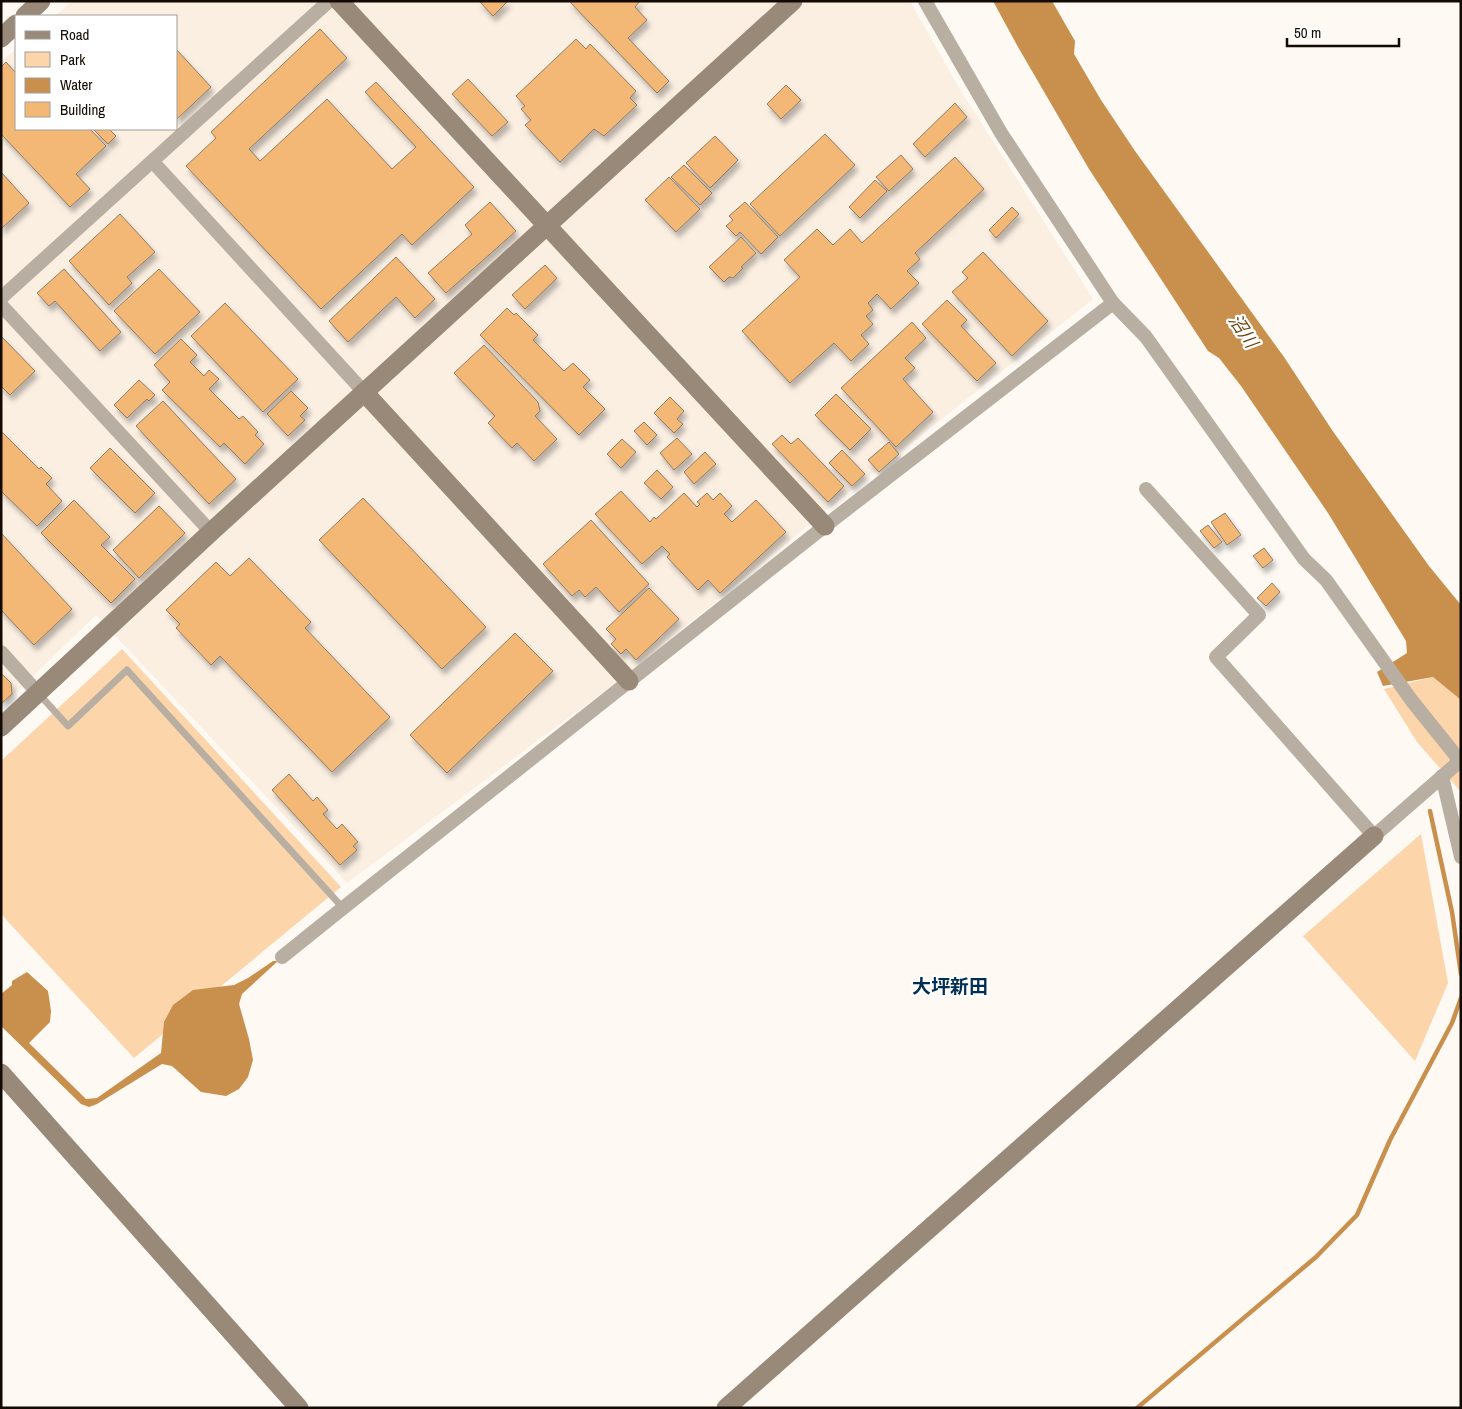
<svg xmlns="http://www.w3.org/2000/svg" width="1462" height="1409" font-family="'Archivo Narrow','Noto Sans JP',sans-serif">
  <defs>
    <filter id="shadow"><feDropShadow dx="3" dy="5.5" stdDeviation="2.5" flood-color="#0004"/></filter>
  </defs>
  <rect width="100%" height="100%" fill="#fef9f3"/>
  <!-- built -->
  <path fill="#fbefe2" d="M 72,1 L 910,1 L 958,86 L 1093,299 L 827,510 L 631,671 L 347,883 L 96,615 L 1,707 L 1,62 L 16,49 L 16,129 L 176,129 L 176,16 L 55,16 Z"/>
  <!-- green -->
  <g fill="#fcd5ab">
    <path d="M 122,649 L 341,887 L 134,1058 L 1,914 L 1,761 Z"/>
    <path d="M 1433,677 L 1461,700 L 1461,792 L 1417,742 L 1384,689 Z"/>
    <path d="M 1421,834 L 1448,983 L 1415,1061 L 1303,936 Z"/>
  </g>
  <!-- water -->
  <g fill="#c9904d">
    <path d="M 993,1 L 1052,1 L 1075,41 L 1074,54 L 1101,100 L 1135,151 L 1284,357 L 1332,430 L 1429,566 L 1461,605 L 1461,700 L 1433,677 L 1383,686 L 1377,672 L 1407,653 L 1406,641 L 1328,513 L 1241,386 L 1219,358 L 1208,351 L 1089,169 L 1018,47 Z"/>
    <path d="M 273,961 L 278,961 L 242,994 L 239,1004 L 249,1039 L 253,1060 L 248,1077 L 239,1089 L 226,1096 L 201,1092 L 172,1066 L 162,1064 L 97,1104 L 89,1107 L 81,1104 L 1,1026 L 1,994 L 12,985 L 12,981 L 27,972 L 48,991 L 51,1011 L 50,1022 L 29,1043 L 86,1099 L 97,1098 L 161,1053 L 164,1022 L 173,1005 L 193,990 L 234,985 L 248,978 Z"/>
  </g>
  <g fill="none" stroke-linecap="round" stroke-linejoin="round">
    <!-- stream -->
    <g stroke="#c9904d" stroke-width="4.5">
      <path d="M 1430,811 L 1452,912 L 1461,974"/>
      <path d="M 1137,1408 L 1316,1257 L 1357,1215 L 1390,1140 L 1452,1023 L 1461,998"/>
    </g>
  </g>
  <!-- building -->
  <g fill="#f3b874" stroke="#917b63" filter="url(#shadow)">
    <path d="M 479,1 L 508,1 L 493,16 Z"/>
    <path d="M 569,1 L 640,1 L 635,7 L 647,20 L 628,38 L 669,81 L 657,93 Z"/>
    <path d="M 320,29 L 347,58 L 249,149 L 260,161 L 327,99 L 392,169 L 416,147 L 365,92 L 376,82 L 474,187 L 412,245 L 402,234 L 321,309 L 186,166 L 216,138 L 211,132 Z"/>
    <path d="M 576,39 L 586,49 L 590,44 L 636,91 L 630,98 L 637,105 L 604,136 L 594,129 L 560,162 L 525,125 L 531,120 L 521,109 L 525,106 L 516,96 Z"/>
    <path d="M 176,49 L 211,87 L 177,119 L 176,118 Z"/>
    <path d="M 6,62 L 15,72 L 16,70 L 16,129 L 90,129 L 106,146 L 76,174 L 90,189 L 70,207 L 1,134 L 1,67 Z"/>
    <path d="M 468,79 L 508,122 L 492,136 L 452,94 Z"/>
    <path d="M 786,85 L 801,100 L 781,119 L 767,104 Z"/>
    <path d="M 955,103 L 967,117 L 925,157 L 913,144 Z"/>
    <path d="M 93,129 L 109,129 L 116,136 L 108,144 Z"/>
    <path d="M 825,134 L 855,165 L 780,236 L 750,204 Z"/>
    <path d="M 715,136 L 738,160 L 710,188 L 686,163 Z"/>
    <path d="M 901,155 L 913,169 L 889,191 L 876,177 Z"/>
    <path d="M 955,157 L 984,189 L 915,253 L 920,259 L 907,271 L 919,283 L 891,309 L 877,294 L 868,303 L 873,310 L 866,316 L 873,324 L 861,335 L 869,344 L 851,361 L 834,343 L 790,383 L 742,331 L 800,277 L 784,260 L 817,229 L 833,245 L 850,229 L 862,243 Z"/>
    <path d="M 684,165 L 712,193 L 700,205 L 671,177 Z"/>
    <path d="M 1,172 L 29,203 L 1,229 Z"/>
    <path d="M 669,177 L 700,209 L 676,232 L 645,200 Z"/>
    <path d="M 875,180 L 887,191 L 860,218 L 849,207 Z"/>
    <path d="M 490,202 L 516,231 L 446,293 L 428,273 L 472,234 L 465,225 Z"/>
    <path d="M 745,202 L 778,237 L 761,254 L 740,232 L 736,236 L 726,226 L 733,220 L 729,216 Z"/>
    <path d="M 1012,207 L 1019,214 L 996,238 L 989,230 Z"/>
    <path d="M 120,214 L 155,252 L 127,277 L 132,283 L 109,305 L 69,261 Z"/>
    <path d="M 741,237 L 756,253 L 741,267 L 743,268 L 733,278 L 729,277 L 724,282 L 709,267 Z"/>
    <path d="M 983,252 L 1048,321 L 1012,356 L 952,292 L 968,278 L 962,272 Z"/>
    <path d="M 396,257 L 435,299 L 415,318 L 396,297 L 348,342 L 329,321 Z"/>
    <path d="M 545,265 L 557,278 L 525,309 L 512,295 Z"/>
    <path d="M 64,269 L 121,332 L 100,351 L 55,301 L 49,306 L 37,293 Z"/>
    <path d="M 159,269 L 200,312 L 155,354 L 114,311 Z"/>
    <path d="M 947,300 L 967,320 L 961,326 L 996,363 L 977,381 L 922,324 Z"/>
    <path d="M 225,303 L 298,379 L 263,412 L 191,336 Z"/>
    <path d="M 507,308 L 514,315 L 516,313 L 538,335 L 533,340 L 564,371 L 573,363 L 590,380 L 583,387 L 605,409 L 579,435 L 480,335 Z"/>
    <path d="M 912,322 L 926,338 L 905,358 L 915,368 L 903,379 L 933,412 L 896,447 L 841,388 Z"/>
    <path d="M 1,336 L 35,371 L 10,395 L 1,386 Z"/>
    <path d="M 181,339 L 197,355 L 190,362 L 204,376 L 209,370 L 219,379 L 209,389 L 239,419 L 243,416 L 258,432 L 255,435 L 264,444 L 245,464 L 224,443 L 220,447 L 162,390 L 170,382 L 154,365 Z"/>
    <path d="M 484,345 L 538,402 L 540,411 L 535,416 L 557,439 L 534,461 L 517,443 L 512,448 L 488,423 L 495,416 L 454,373 Z"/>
    <path d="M 139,380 L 155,395 L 149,401 L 147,399 L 127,418 L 114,405 Z"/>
    <path d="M 291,391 L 308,408 L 300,416 L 305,420 L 288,436 L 267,414 Z"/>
    <path d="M 836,394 L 871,429 L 850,450 L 815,415 Z"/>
    <path d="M 670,397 L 684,411 L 677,419 L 683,424 L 674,433 L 654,413 Z"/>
    <path d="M 163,401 L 236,479 L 209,504 L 136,426 Z"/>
    <path d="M 644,422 L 657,435 L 647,445 L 634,431 Z"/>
    <path d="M 1,431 L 39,469 L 41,467 L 52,478 L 46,484 L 62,501 L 37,526 L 1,491 Z"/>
    <path d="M 782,435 L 791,444 L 798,438 L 844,486 L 828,502 L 772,444 Z"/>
    <path d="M 677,438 L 692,454 L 674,470 L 660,453 Z"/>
    <path d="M 622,439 L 636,452 L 621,468 L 607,454 Z"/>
    <path d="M 889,442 L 899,454 L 879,472 L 868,460 Z"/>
    <path d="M 110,448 L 155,493 L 135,513 L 90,468 Z"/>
    <path d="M 842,450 L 865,474 L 852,486 L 829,463 Z"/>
    <path d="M 705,452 L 716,464 L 694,484 L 684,472 Z"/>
    <path d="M 657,470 L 673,487 L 661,499 L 644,483 Z"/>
    <path d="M 621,491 L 650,522 L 654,517 L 656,519 L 684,493 L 697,507 L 700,504 L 697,502 L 707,493 L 713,500 L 720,493 L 732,506 L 724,514 L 732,522 L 756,500 L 786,532 L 720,593 L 708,580 L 698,590 L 667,557 L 670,554 L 662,546 L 642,564 L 595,514 Z"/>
    <path d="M 363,498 L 486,627 L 442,669 L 319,540 Z"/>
    <path d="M 74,500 L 110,537 L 101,545 L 135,579 L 111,603 L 41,533 Z"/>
    <path d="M 159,506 L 185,533 L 139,578 L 113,550 Z"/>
    <path d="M 1225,513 L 1241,535 L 1227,545 L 1211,522 Z"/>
    <path d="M 591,520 L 649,584 L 619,612 L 596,587 L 585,597 L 579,590 L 572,596 L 543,564 Z"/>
    <path d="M 1208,525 L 1222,542 L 1214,548 L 1200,531 Z"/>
    <path d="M 1,533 L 72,609 L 34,645 L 1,610 Z"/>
    <path d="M 1264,548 L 1273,560 L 1263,568 L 1253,556 Z"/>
    <path d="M 249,558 L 311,622 L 305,628 L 390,717 L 332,772 L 220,656 L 211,665 L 176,628 L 180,624 L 166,610 L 216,562 L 230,576 Z"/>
    <path d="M 1272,583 L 1280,592 L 1266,606 L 1257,598 Z"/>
    <path d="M 649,588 L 679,619 L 636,660 L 626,649 L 621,654 L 611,644 L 616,639 L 606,629 Z"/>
    <path d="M 515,633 L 553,671 L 447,773 L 410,735 Z"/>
    <path d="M 1,673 L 11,683 L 12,694 L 1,704 Z"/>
    <path d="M 289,774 L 313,801 L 317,797 L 328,810 L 323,814 L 337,829 L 342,824 L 358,842 L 353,846 L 357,850 L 340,865 L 272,790 Z"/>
  </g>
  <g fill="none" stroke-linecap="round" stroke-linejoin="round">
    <!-- lane -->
    <path stroke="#b8aea2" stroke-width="7" d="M 39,694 L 68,726 L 127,670 L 343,908"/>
    <!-- street -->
    <g stroke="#b8aea2" stroke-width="14">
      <path d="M 925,1 L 1001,133 L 1113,303 L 1146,337 L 1304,559 L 1326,580 L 1412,701 L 1461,762"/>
      <path d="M 153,162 L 364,392"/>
      <path d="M 1,298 L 329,1"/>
      <path d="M 1,305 L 211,532"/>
      <path d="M 1146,489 L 1259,615 L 1216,657 L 1374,836 L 1461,760"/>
      <path d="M 1,652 L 38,693"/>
      <path d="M 1442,776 L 1461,857"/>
      <path d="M 282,957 L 343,908 L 825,526 L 1113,303"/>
    </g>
    <!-- secondary -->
    <g stroke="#998979" stroke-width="19">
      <path d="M 339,1 L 825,526"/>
      <path d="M 25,16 L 41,1"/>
      <path d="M 1,38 L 16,24"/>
      <path d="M 364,392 L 629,681"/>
      <path d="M 1,727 L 211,532 L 793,1"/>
      <path d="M 1,1073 L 299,1408"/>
      <path d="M 726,1408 L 1374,836"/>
    </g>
  </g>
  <g text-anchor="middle" stroke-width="4.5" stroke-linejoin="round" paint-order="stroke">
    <!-- water labels -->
    <g font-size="18" font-style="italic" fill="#6c4511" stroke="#fff">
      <text transform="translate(1243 331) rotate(56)" y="6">沼川</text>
    </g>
    <!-- quarter labels -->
    <g font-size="19" font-weight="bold" fill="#012e53" stroke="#fff">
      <text x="950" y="993">大坪新田</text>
    </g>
  </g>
  <!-- border -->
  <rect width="1462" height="1409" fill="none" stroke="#130b03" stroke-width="5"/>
  <!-- legend -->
  <rect x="15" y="15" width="162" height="115" fill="#ffffff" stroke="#a19d9a"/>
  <rect x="25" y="31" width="25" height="8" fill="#998979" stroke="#a19d9a"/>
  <text x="60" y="40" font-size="15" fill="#130b03">Road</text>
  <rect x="25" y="52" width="25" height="15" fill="#fcd5ab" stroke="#a19d9a"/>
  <text x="60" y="65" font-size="15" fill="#130b03">Park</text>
  <rect x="25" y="78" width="25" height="15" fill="#c9904d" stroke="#a19d9a"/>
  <text x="60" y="90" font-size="15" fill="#130b03">Water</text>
  <rect x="25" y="102" width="25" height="15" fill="#f3b874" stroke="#a19d9a"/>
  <text x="60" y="115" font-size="15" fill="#130b03">Building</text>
  <!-- scale -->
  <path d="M1287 38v8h112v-8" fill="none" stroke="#130b03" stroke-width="2.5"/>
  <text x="1294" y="38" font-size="15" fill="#130b03" stroke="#ffffff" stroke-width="4" paint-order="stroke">50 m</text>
</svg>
